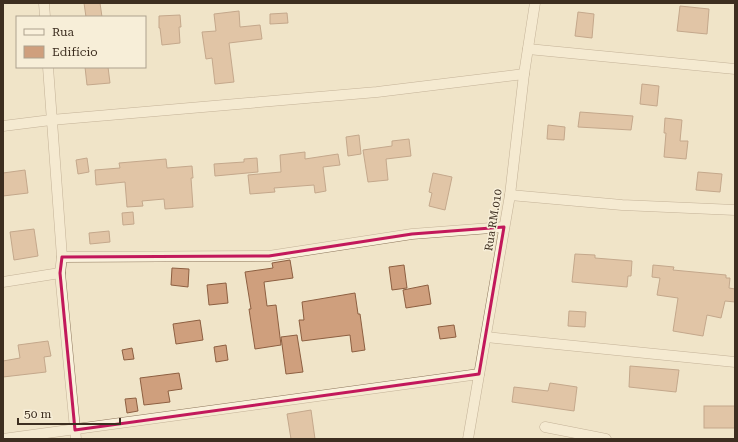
<svg xmlns="http://www.w3.org/2000/svg" width="738" height="442" font-family="'Roboto Serif',serif">
  <rect width="100%" height="100%" fill="#f0e4c8"/>
  <!-- building -->
  <g fill="#cf9f7d" stroke="#8d5f41">
    <path d="M 84,3 L 100,3 L 102,17 L 86,17 Z"/>
    <path d="M 680,6 L 709,9 L 707,34 L 677,31 Z"/>
    <path d="M 239,11 L 240,27 L 260,25 L 262,39 L 229,43 L 234,82 L 215,84 L 212,58 L 206,59 L 202,32 L 216,31 L 214,14 Z"/>
    <path d="M 578,12 L 594,14 L 592,38 L 575,36 Z"/>
    <path d="M 287,13 L 288,23 L 270,24 L 270,14 Z"/>
    <path d="M 180,15 L 181,27 L 179,27 L 180,43 L 162,45 L 160,28 L 159,28 L 159,16 Z"/>
    <path d="M 85,67 L 108,67 L 110,83 L 87,85 Z"/>
    <path d="M 642,84 L 659,86 L 657,106 L 640,104 Z"/>
    <path d="M 580,112 L 633,116 L 631,130 L 578,127 Z"/>
    <path d="M 665,118 L 682,120 L 680,141 L 688,141 L 686,159 L 664,157 L 666,133 L 664,133 Z"/>
    <path d="M 548,125 L 565,127 L 564,140 L 547,139 Z"/>
    <path d="M 359,135 L 361,154 L 348,156 L 346,137 Z"/>
    <path d="M 409,139 L 411,156 L 386,159 L 388,180 L 368,182 L 363,150 L 392,146 L 392,141 Z"/>
    <path d="M 305,152 L 305,159 L 338,154 L 340,165 L 323,167 L 326,191 L 315,193 L 314,185 L 274,188 L 275,192 L 250,194 L 248,175 L 281,172 L 280,155 Z"/>
    <path d="M 87,158 L 89,172 L 78,174 L 76,160 Z"/>
    <path d="M 257,158 L 258,172 L 215,176 L 214,164 L 244,162 L 244,159 Z"/>
    <path d="M 166,159 L 167,168 L 192,166 L 193,178 L 191,178 L 193,207 L 165,209 L 164,199 L 142,201 L 143,206 L 127,207 L 125,182 L 96,185 L 95,170 L 120,168 L 119,163 Z"/>
    <path d="M 25,170 L 28,193 L 3,196 L 3,173 Z"/>
    <path d="M 698,172 L 722,174 L 720,192 L 696,190 Z"/>
    <path d="M 433,173 L 452,177 L 445,210 L 429,206 L 432,193 L 429,192 Z"/>
    <path d="M 133,212 L 134,224 L 123,225 L 122,213 Z"/>
    <path d="M 34,229 L 38,256 L 14,260 L 10,232 Z"/>
    <path d="M 109,231 L 110,242 L 90,244 L 89,233 Z"/>
    <path d="M 575,254 L 595,255 L 595,258 L 632,261 L 631,276 L 628,276 L 627,287 L 572,282 Z"/>
    <path d="M 290,260 L 293,278 L 264,282 L 267,306 L 276,305 L 281,345 L 255,349 L 249,309 L 251,309 L 245,272 L 273,268 L 272,263 Z"/>
    <path d="M 404,265 L 407,288 L 392,290 L 389,267 Z"/>
    <path d="M 653,265 L 674,267 L 673,270 L 726,275 L 726,278 L 730,278 L 729,288 L 735,289 L 735,302 L 725,301 L 721,318 L 707,315 L 703,336 L 673,331 L 678,298 L 657,295 L 660,278 L 652,277 Z"/>
    <path d="M 172,268 L 189,269 L 188,287 L 171,285 Z"/>
    <path d="M 226,283 L 228,303 L 209,305 L 207,285 Z"/>
    <path d="M 428,285 L 431,304 L 406,308 L 403,290 Z"/>
    <path d="M 355,293 L 358,314 L 360,314 L 365,350 L 352,352 L 350,335 L 302,341 L 299,320 L 304,320 L 302,302 Z"/>
    <path d="M 569,311 L 586,312 L 585,327 L 568,326 Z"/>
    <path d="M 200,320 L 203,340 L 176,344 L 173,324 Z"/>
    <path d="M 454,325 L 456,337 L 440,339 L 438,327 Z"/>
    <path d="M 297,335 L 303,372 L 286,374 L 281,337 Z"/>
    <path d="M 48,341 L 51,356 L 44,357 L 46,372 L 3,377 L 3,361 L 20,358 L 18,345 Z"/>
    <path d="M 226,345 L 228,360 L 216,362 L 214,347 Z"/>
    <path d="M 132,348 L 134,359 L 124,360 L 122,350 Z"/>
    <path d="M 630,366 L 679,370 L 676,392 L 629,387 Z"/>
    <path d="M 179,373 L 182,389 L 168,391 L 170,402 L 144,405 L 140,378 Z"/>
    <path d="M 550,383 L 577,387 L 574,411 L 512,402 L 514,387 L 548,391 Z"/>
    <path d="M 136,398 L 138,411 L 127,413 L 125,399 Z"/>
    <rect x="704" y="406" width="31" height="22"/>
    <path d="M 311,410 L 315,439 L 291,439 L 287,414 Z"/>
  </g>
  <g fill="none" stroke-linecap="round" stroke-linejoin="round">
    <!-- minor casing -->
    <g stroke="#8d765c" stroke-width="11">
      <g id="minor">
        <path d="M 44,3 L 45,17"/>
        <path d="M 528,49 L 735,69"/>
        <path d="M 48,67 L 62,257 L 60,273 L 76,439"/>
        <path d="M 3,126 L 51,120 L 377,92 L 524,74"/>
        <path d="M 510,195 L 622,205 L 735,210"/>
        <path d="M 62,257 L 269,256 L 412,234 L 504,227"/>
        <path d="M 3,282 L 60,273"/>
        <path d="M 486,337 L 735,362"/>
        <path d="M 545,427 L 606,439"/>
        <path d="M 3,439 L 479,374"/>
        <path d="M 468,439 L 510,195 L 524,74 L 535,3"/>
      </g>
    </g>
    <!-- minor -->
    <use href="#minor" stroke="#faf1dc" stroke-width="10"/>
  </g>
  <!-- marked area -->
  <path d="M0 0H738V442H0ZM 504,227 L 479,374 L 75,430 L 60,273 L 62,257 L 269,256 L 412,234 Z" fill="#f0e4c8" fill-opacity=".55" fill-rule="evenodd"/>
  <path fill="none" stroke="#c2185b" stroke-width="3" stroke-linejoin="round" d="M 504,227 L 479,374 L 75,430 L 60,273 L 62,257 L 269,256 L 412,234 Z"/>
  <g text-anchor="middle" stroke-width="3" stroke-linejoin="round" paint-order="stroke">
    <!-- street labels -->
    <g font-size="11" fill="#3d2e20" stroke="#f7eed8">
      <text transform="translate(493 220) rotate(-81)" y="4">Rua RM.010</text>
    </g>
  </g>
  <!-- border -->
  <rect width="738" height="442" fill="none" stroke="#3d2e20" stroke-width="8"/>
  <!-- legend -->
  <rect x="16" y="16" width="130" height="52" fill="#f7eed8" stroke="#ada18e"/>
  <rect x="24" y="29" width="20" height="6" fill="#faf1dc" stroke="#ada18e"/>
  <text x="52" y="36" font-size="12" fill="#3d2e20">Rua</text>
  <rect x="24" y="46" width="20" height="12" fill="#cf9f7d" stroke="#ada18e"/>
  <text x="52" y="56" font-size="12" fill="#3d2e20">Edifício</text>
  <!-- scale -->
  <path d="M18 418v6h102v-6" fill="none" stroke="#3d2e20" stroke-width="2"/>
  <text x="24" y="418" font-size="12" fill="#3d2e20" stroke="#f7eed8" stroke-width="3" paint-order="stroke">50 m</text>
</svg>
